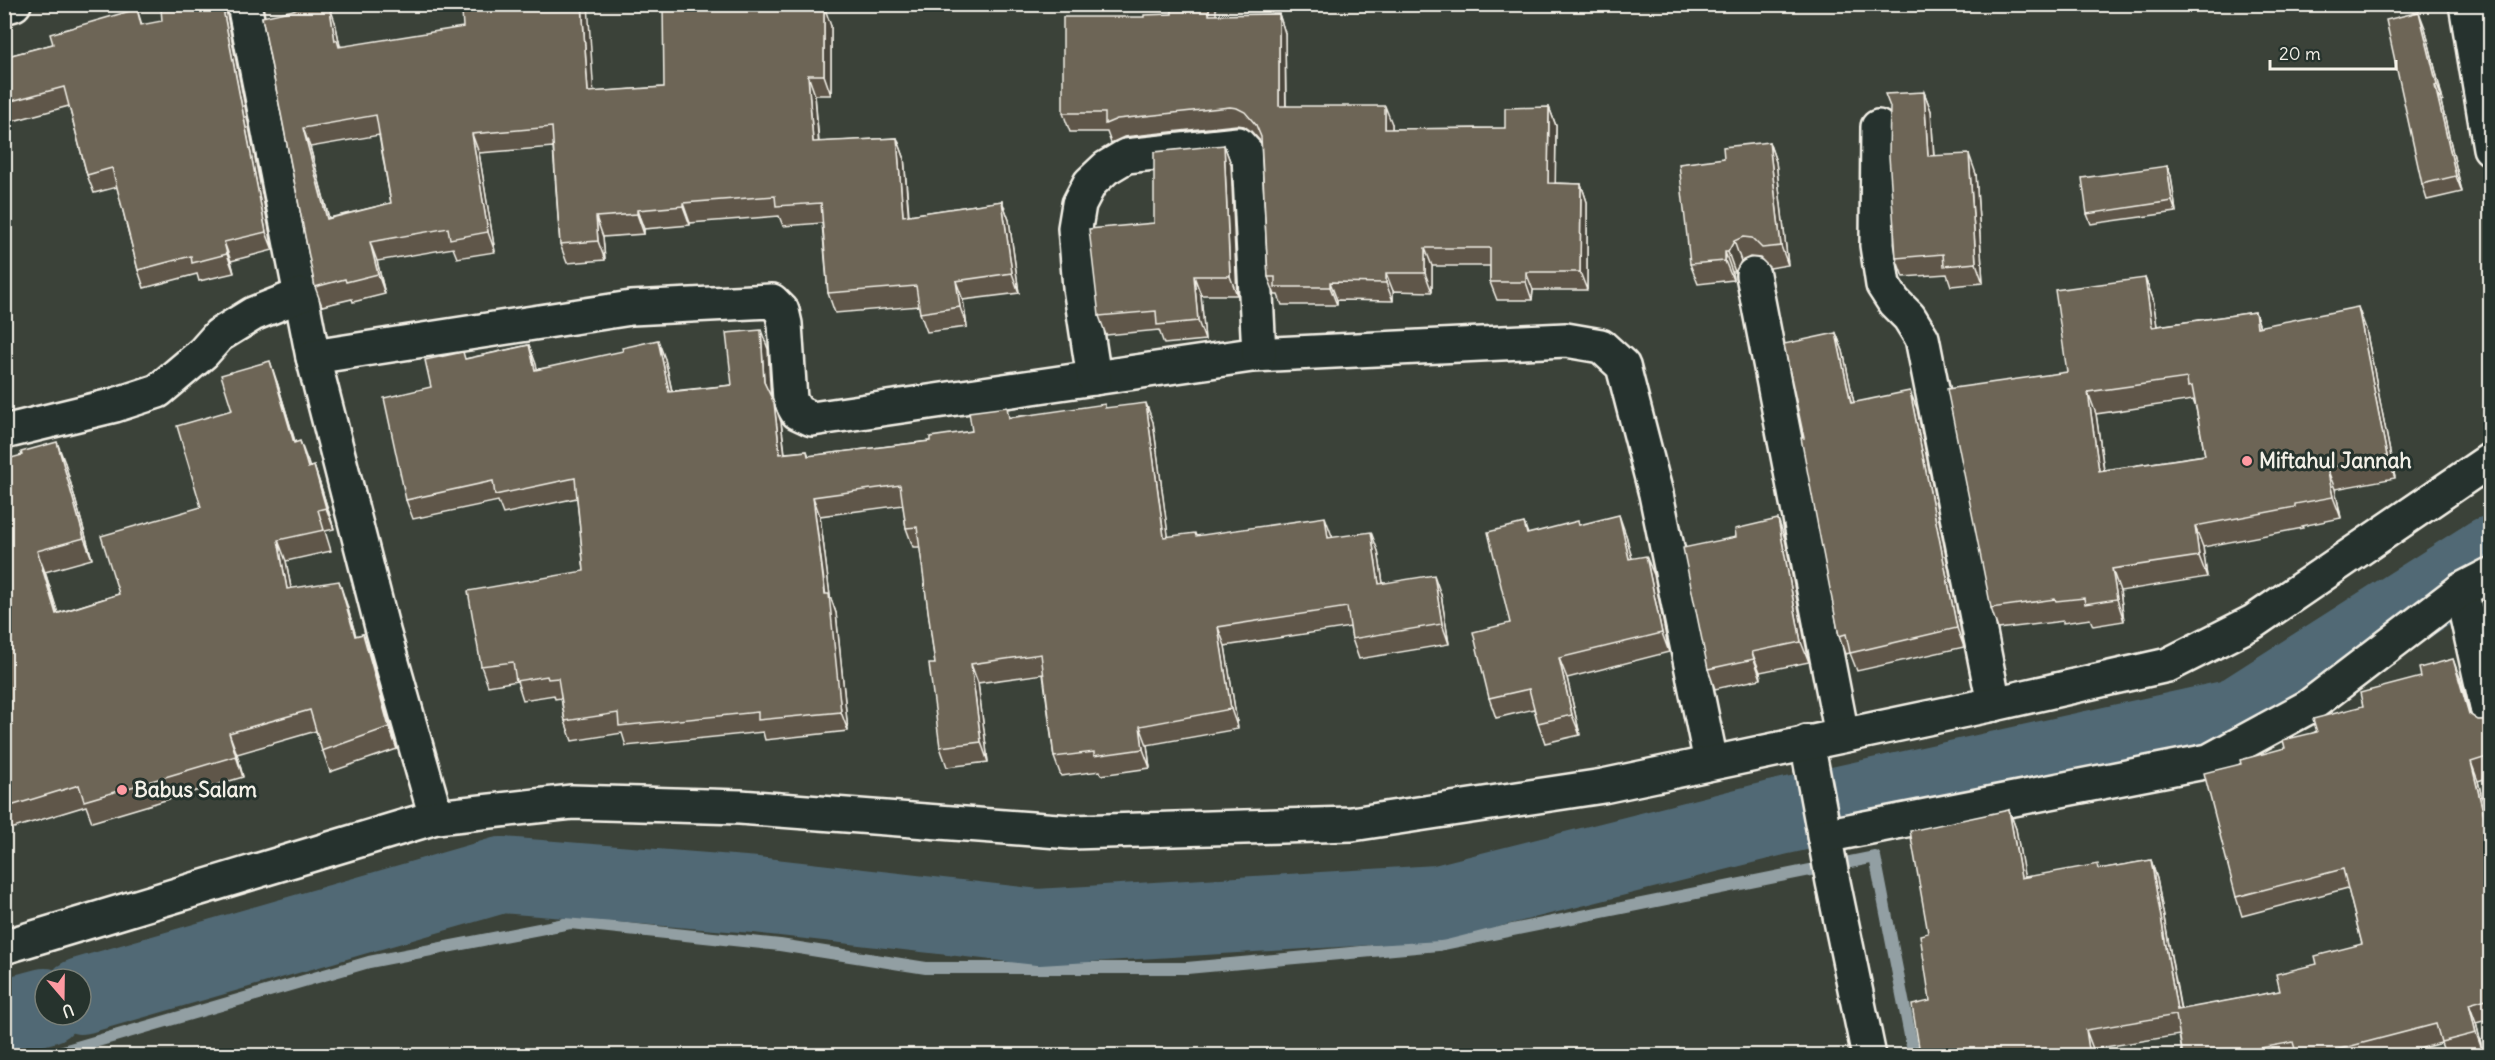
<svg xmlns="http://www.w3.org/2000/svg" width="2495" height="1060" font-family="Delius,sans-serif">
  <rect width="100%" height="100%" fill="#3b4239"/>
  <filter id="ink" filterUnits="userSpaceOnUse"><feTurbulence type="fractalNoise" baseFrequency=".0167" numOctaves="2"/><feDisplacementMap in="SourceGraphic" scale="12" xChannelSelector="R" yChannelSelector="G"/><feConvolveMatrix kernelMatrix="1 2 1 2 8 2 1 2 1" color-interpolation-filters="sRGB"/></filter>
  <g filter="url(#ink)">
    <g fill="none" stroke-linecap="round" stroke-linejoin="round">
      <!-- stream -->
      <path stroke="#929fa3" stroke-width="12" d="M 46,1056 L 369,962 L 570,923 L 780,945 L 926,968 L 1187,968 L 1438,945 L 1875,857 L 1914,1056"/>
      <!-- river -->
      <g stroke="#516975" stroke-width="76">
        <path d="M 81,996 L 501,875 L 756,895 L 1038,927 L 1438,903 L 1776,818 L 2234,717 L 2490,554"/>
        <path d="M 4,1017 L 45,1006"/>
      </g>
      <!-- minor casing -->
      <g stroke="#f4f1e8" stroke-width="38">
        <g id="minor">
          <path d="M 244,4 L 313,357 L 383,631 L 436,817"/>
          <path d="M 2466,4 L 2490,148"/>
          <path d="M 4,7 L 14,4"/>
          <path d="M 1878,127 L 1877,245 L 1883,285 L 1894,302 L 1909,317 L 1922,338 L 1994,704"/>
          <path d="M 1753,275 L 1842,735"/>
          <path d="M 313,357 L 631,308 L 772,301 L 782,311 L 785,324 L 790,400 L 797,412 L 812,419 L 1252,355 L 1566,340 L 1601,346 L 1623,366 L 1656,494 L 1711,762"/>
          <path d="M 1094,378 L 1080,287 L 1075,228 L 1079,204 L 1090,183 L 1106,168 L 1126,156 L 1238,144 L 1249,156 L 1259,354"/>
          <path d="M 4,432 L 115,405 L 158,391 L 203,353 L 219,335 L 253,314 L 301,295"/>
          <path d="M 2461,590 L 2490,721"/>
          <path d="M 1807,742 L 1833,882 L 1869,1056"/>
          <path d="M 1824,836 L 2209,761 L 2308,707 L 2461,590 L 2490,575"/>
          <path d="M 4,947 L 436,817 L 572,802 L 740,807 L 1071,832 L 1352,824 L 1603,786 L 1994,704 L 2168,665 L 2253,622 L 2490,460"/>
        </g>
      </g>
      <!-- minor -->
      <use href="#minor" stroke="#26332d" stroke-width="33"/>
    </g>
    <!-- wall -->
    <g fill="#5e574a" stroke="#f4f1e8" stroke-width="1.5" fill-rule="evenodd">
      <path d="M 2282,4 L 2306,4 L 2284,10 Z"/>
      <path d="M 719,8 L 831,26 L 831,95 L 815,95 L 819,142 L 897,138 L 904,157 L 909,215 L 1002,201 L 1009,220 L 1019,293 L 963,300 L 967,327 L 927,332 L 920,313 L 919,306 L 835,313 L 828,293 L 822,223 L 783,226 L 779,216 L 690,223 L 690,225 L 644,229 L 644,234 L 603,237 L 605,260 L 567,263 L 560,244 L 553,147 L 479,153 L 495,252 L 457,258 L 453,248 L 377,261 L 385,294 L 353,302 L 352,299 L 322,306 L 315,287 L 262,17 L 335,22 L 340,46 L 594,92 L 664,87 ZM 379,135 L 391,203 L 329,218 L 310,147 Z"/>
      <path d="M 137,9 L 142,25 L 227,15 L 273,250 L 231,261 L 234,273 L 199,281 L 197,274 L 144,288 L 138,270 L 117,187 L 94,193 L 87,175 L 69,106 L 9,122 L 4,109 L 4,57 L 53,44 Z"/>
      <path d="M 1172,14 L 1216,15 L 1279,14 L 1285,33 L 1286,106 L 1392,124 L 1392,129 L 1505,128 L 1549,107 L 1556,126 L 1555,183 L 1581,184 L 1587,202 L 1587,290 L 1533,290 L 1532,300 L 1497,300 L 1490,282 L 1490,266 L 1432,266 L 1432,292 L 1393,291 L 1393,301 L 1337,300 L 1337,305 L 1282,305 L 1278,295 L 1275,295 L 1268,277 L 1261,142 L 1251,131 L 1244,126 L 1237,125 L 1124,137 L 1111,143 L 1107,132 L 1070,132 L 1063,113 L 1144,17 Z"/>
      <path d="M 2425,28 L 2443,101 L 2441,102 L 2462,192 L 2427,200 L 2422,184 Z"/>
      <path d="M 1924,92 L 1931,111 L 1934,156 L 1976,174 L 1983,283 L 1951,286 L 1947,274 L 1903,277 L 1896,258 Z"/>
      <path d="M 1769,142 L 1776,162 L 1788,265 L 1770,268 L 1760,258 L 1750,257 L 1741,261 L 1735,272 L 1732,272 L 1733,280 L 1698,284 L 1690,264 L 1724,158 Z"/>
      <path d="M 1224,145 L 1231,164 L 1237,295 L 1201,295 L 1205,340 L 1164,344 L 1159,330 L 1106,335 L 1099,316 L 1154,223 Z"/>
      <path d="M 2167,166 L 2171,176 L 2176,212 L 2091,224 L 2087,214 Z"/>
      <path d="M 2145,278 L 2153,299 L 2157,326 L 2255,312 L 2260,327 L 2366,329 L 2395,478 L 2335,489 L 2341,518 L 2302,526 L 2303,528 L 2203,547 L 2207,577 L 2120,591 L 2124,621 L 2093,626 L 2090,619 L 2063,623 L 2063,621 L 1998,629 L 1991,608 L 2067,372 ZM 2193,400 L 2196,408 L 2205,455 L 2104,470 L 2096,414 Z"/>
      <path d="M 1836,333 L 1843,351 L 1854,403 L 1917,409 L 1964,647 L 1857,671 L 1850,653 L 1845,654 L 1839,636 L 1804,438 Z"/>
      <path d="M 529,345 L 537,369 L 665,359 L 672,391 L 732,385 L 768,349 L 771,396 L 781,422 L 785,453 L 807,451 L 809,456 L 930,441 L 972,431 L 1011,417 L 1106,408 L 1153,422 L 1168,537 L 1196,536 L 1332,536 L 1332,538 L 1378,551 L 1383,583 L 1441,595 L 1449,644 L 1359,659 L 1352,639 L 1350,627 L 1225,646 L 1238,729 L 1147,745 L 1150,768 L 1101,775 L 1100,771 L 1061,776 L 1054,757 L 1043,674 L 978,683 L 988,762 L 947,767 L 940,747 L 935,664 L 920,547 L 913,547 L 906,528 L 903,505 L 820,516 L 830,596 L 836,613 L 848,731 L 765,740 L 763,732 L 626,746 L 622,733 L 572,741 L 565,721 L 561,698 L 555,699 L 554,695 L 523,700 L 517,681 L 488,686 L 481,666 L 584,571 L 577,498 L 503,514 L 498,501 L 413,519 L 406,500 L 466,359 Z"/>
      <path d="M 277,382 L 295,442 L 308,462 L 309,467 L 314,466 L 321,487 L 334,529 L 325,531 L 331,551 L 286,561 L 291,588 L 346,602 L 356,636 L 363,634 L 370,655 L 397,749 L 330,772 L 316,731 L 237,754 L 243,777 L 92,822 L 86,806 L 4,831 L 4,460 L 65,463 L 92,559 L 45,572 L 58,613 L 119,594 L 201,507 L 232,410 Z"/>
      <path d="M 1524,523 L 1528,534 L 1579,525 L 1626,535 L 1632,559 L 1654,575 L 1669,652 L 1567,678 L 1580,735 L 1545,743 L 1538,723 L 1534,709 L 1496,718 L 1489,698 L 1510,623 Z"/>
      <path d="M 1785,539 L 1809,662 L 1760,672 L 1761,679 L 1715,689 L 1708,669 Z"/>
      <path d="M 2460,678 L 2471,715 L 2478,720 L 2488,720 L 2490,719 L 2490,777 L 2478,781 L 2490,831 L 2490,1019 L 2476,1023 L 2483,1052 L 2469,1056 L 2446,1056 L 2441,1043 L 2394,1056 L 2183,1056 L 2179,1035 L 2093,1049 L 1919,1047 L 1930,1001 L 1928,933 L 2009,810 L 2016,829 L 2024,877 L 2100,869 L 2151,860 L 2157,879 L 2181,1010 L 2280,991 L 2317,964 L 2362,944 L 2348,888 L 2242,916 L 2236,897 L 2241,764 L 2285,748 L 2363,706 Z"/>
    </g>
    <!-- shaded-wall -->
    <g fill="#4c473c" stroke="#f4f1e8" stroke-width="1.5">
      <path d="M 222,4 L 223,4 L 227,15 L 273,250 L 266,232 Z"/>
      <path d="M 329,4 L 335,22 L 340,46 L 345,60 L 335,41 Z"/>
      <path d="M 582,4 L 588,4 L 595,112 L 588,92 Z"/>
      <path d="M 1209,4 L 1216,4 L 1216,34 L 1209,15 Z"/>
      <path d="M 824,6 L 831,26 L 831,95 L 824,75 Z"/>
      <path d="M 2419,12 L 2425,28 L 2443,101 L 2437,85 Z"/>
      <path d="M 1279,14 L 1285,33 L 1286,125 L 1279,106 Z"/>
      <path d="M 808,75 L 815,95 L 820,162 L 813,142 Z"/>
      <path d="M 2435,86 L 2441,102 L 2462,192 L 2456,176 Z"/>
      <path d="M 1924,92 L 1931,111 L 1935,176 L 1928,156 Z"/>
      <path d="M 1385,106 L 1392,124 L 1392,148 L 1385,129 Z"/>
      <path d="M 1549,107 L 1556,126 L 1555,202 L 1548,183 Z"/>
      <path d="M 303,128 L 310,147 L 334,238 L 327,219 Z"/>
      <path d="M 472,134 L 479,153 L 495,252 L 488,232 Z"/>
      <path d="M 897,138 L 904,157 L 910,235 L 903,216 Z"/>
      <path d="M 1769,142 L 1776,162 L 1788,265 L 1781,246 Z"/>
      <path d="M 1224,145 L 1231,164 L 1237,295 L 1230,276 Z"/>
      <path d="M 1969,154 L 1976,174 L 1983,283 L 1976,263 Z"/>
      <path d="M 2167,166 L 2171,176 L 2176,212 L 2172,201 Z"/>
      <path d="M 1581,184 L 1587,202 L 1587,290 L 1580,272 Z"/>
      <path d="M 1002,201 L 1009,220 L 1019,293 L 1012,273 Z"/>
      <path d="M 683,203 L 690,223 L 690,225 L 683,206 Z"/>
      <path d="M 637,210 L 644,229 L 644,234 L 637,214 Z"/>
      <path d="M 596,217 L 603,237 L 605,260 L 598,241 Z"/>
      <path d="M 1734,241 L 1741,261 L 1735,272 L 1728,252 Z"/>
      <path d="M 224,242 L 231,261 L 234,273 L 227,254 Z"/>
      <path d="M 370,242 L 377,261 L 385,294 L 378,274 Z"/>
      <path d="M 1425,248 L 1432,266 L 1432,292 L 1425,273 Z"/>
      <path d="M 1725,252 L 1732,272 L 1733,280 L 1725,261 Z"/>
      <path d="M 1526,272 L 1533,290 L 1532,300 L 1526,282 Z"/>
      <path d="M 1386,273 L 1393,291 L 1393,301 L 1386,283 Z"/>
      <path d="M 1194,276 L 1201,295 L 1205,340 L 1198,321 Z"/>
      <path d="M 2145,278 L 2153,299 L 2160,348 L 2152,327 Z"/>
      <path d="M 956,281 L 963,300 L 967,327 L 960,307 Z"/>
      <path d="M 1330,282 L 1337,300 L 1337,305 L 1330,287 Z"/>
      <path d="M 2358,307 L 2366,329 L 2395,478 L 2387,456 Z"/>
      <path d="M 2255,312 L 2262,334 L 2257,327 Z"/>
      <path d="M 761,330 L 768,349 L 771,401 L 764,382 Z"/>
      <path d="M 1836,333 L 1843,351 L 1858,422 L 1851,403 Z"/>
      <path d="M 658,340 L 665,359 L 676,411 L 669,392 Z"/>
      <path d="M 529,345 L 536,364 L 542,389 L 535,370 Z"/>
      <path d="M 270,361 L 277,382 L 302,464 L 294,443 Z"/>
      <path d="M 1910,391 L 1917,409 L 1964,647 L 1957,628 Z"/>
      <path d="M 2088,392 L 2096,414 L 2107,493 L 2099,471 Z"/>
      <path d="M 774,403 L 781,422 L 787,473 L 780,454 Z"/>
      <path d="M 1146,403 L 1153,422 L 1171,557 L 1164,537 Z"/>
      <path d="M 300,441 L 308,462 L 316,489 L 308,468 Z"/>
      <path d="M 57,442 L 65,463 L 92,559 L 84,538 Z"/>
      <path d="M 314,466 L 321,487 L 334,529 L 326,508 Z"/>
      <path d="M 2327,468 L 2335,489 L 2341,518 L 2333,497 Z"/>
      <path d="M 813,497 L 820,516 L 830,596 L 836,613 L 848,731 L 841,712 Z"/>
      <path d="M 1619,515 L 1626,535 L 1637,579 L 1629,559 Z"/>
      <path d="M 1325,517 L 1332,536 L 1335,558 L 1328,538 Z"/>
      <path d="M 1778,519 L 1785,539 L 1809,662 L 1801,642 Z"/>
      <path d="M 2195,526 L 2203,547 L 2207,577 L 2199,556 Z"/>
      <path d="M 1371,532 L 1378,551 L 1386,603 L 1379,584 Z"/>
      <path d="M 278,540 L 286,561 L 295,610 L 287,589 Z"/>
      <path d="M 37,551 L 45,572 L 64,635 L 56,614 Z"/>
      <path d="M 1646,556 L 1654,575 L 1669,652 L 1662,633 Z"/>
      <path d="M 2112,569 L 2120,591 L 2124,621 L 2117,599 Z"/>
      <path d="M 1434,575 L 1441,595 L 1449,644 L 1442,624 Z"/>
      <path d="M 339,581 L 346,602 L 362,658 L 355,636 Z"/>
      <path d="M 1218,627 L 1225,646 L 1238,729 L 1231,709 Z"/>
      <path d="M 363,634 L 370,655 L 397,749 L 389,727 Z"/>
      <path d="M 1752,652 L 1760,672 L 1761,679 L 1754,659 Z"/>
      <path d="M 1559,658 L 1567,678 L 1580,735 L 1572,715 Z"/>
      <path d="M 2453,659 L 2460,678 L 2476,733 L 2469,714 Z"/>
      <path d="M 971,664 L 978,683 L 988,762 L 981,742 Z"/>
      <path d="M 1140,726 L 1147,745 L 1150,768 L 1143,749 Z"/>
      <path d="M 229,733 L 237,754 L 243,777 L 236,756 Z"/>
      <path d="M 2471,762 L 2478,781 L 2490,831 L 2490,840 Z"/>
      <path d="M 2009,810 L 2016,829 L 2028,897 L 2021,878 Z"/>
      <path d="M 2151,860 L 2157,879 L 2184,1029 L 2177,1010 Z"/>
      <path d="M 2469,1004 L 2476,1023 L 2483,1052 L 2476,1033 Z"/>
      <path d="M 2086,1030 L 2093,1049 L 2094,1056 L 2090,1056 Z"/>
    </g>
    <!-- building -->
    <g fill="#6d6556" stroke="#f4f1e8" stroke-width="1.5" fill-rule="evenodd">
      <path d="M 181,4 L 222,4 L 266,232 L 224,242 L 227,254 L 192,263 L 191,256 L 138,270 L 112,168 L 87,175 L 64,87 L 4,103 L 4,57 L 53,44 L 50,34 L 137,9 L 141,25 L 162,21 L 161,8 Z"/>
      <path d="M 321,4 L 329,4 L 335,41 L 337,40 L 339,47 L 463,27 L 462,11 L 501,8 L 501,4 L 582,4 L 588,92 L 664,87 L 663,4 L 717,4 L 717,8 L 824,6 L 824,75 L 808,75 L 813,142 L 897,138 L 903,216 L 1002,201 L 1012,273 L 956,281 L 960,307 L 920,313 L 916,286 L 828,293 L 821,203 L 776,206 L 775,196 L 683,203 L 683,206 L 637,210 L 637,214 L 596,217 L 598,241 L 560,244 L 552,127 L 472,134 L 488,232 L 450,239 L 448,228 L 370,242 L 378,274 L 346,282 L 345,279 L 315,287 L 262,17 ZM 376,115 L 391,203 L 327,219 L 303,128 Z"/>
      <path d="M 1172,4 L 1209,4 L 1209,15 L 1279,14 L 1279,106 L 1385,106 L 1385,129 L 1505,128 L 1505,108 L 1549,107 L 1548,183 L 1581,184 L 1580,272 L 1526,272 L 1526,282 L 1490,282 L 1490,248 L 1425,248 L 1425,273 L 1386,273 L 1386,283 L 1330,282 L 1330,287 L 1275,287 L 1275,277 L 1268,277 L 1261,137 L 1256,125 L 1245,112 L 1237,108 L 1230,107 L 1117,119 L 1105,124 L 1105,113 L 1063,113 L 1063,17 L 1144,17 L 1144,15 L 1172,14 Z"/>
      <path d="M 2419,12 L 2437,85 L 2435,86 L 2456,176 L 2422,184 L 2386,20 Z"/>
      <path d="M 1924,92 L 1928,156 L 1969,154 L 1976,263 L 1944,266 L 1943,254 L 1896,258 L 1889,156 L 1890,107 L 1885,94 Z"/>
      <path d="M 1769,142 L 1781,246 L 1762,248 L 1752,238 L 1743,237 L 1734,241 L 1728,252 L 1725,252 L 1725,261 L 1690,264 L 1679,164 L 1724,158 L 1723,147 Z"/>
      <path d="M 1224,145 L 1230,276 L 1194,276 L 1198,321 L 1157,325 L 1156,311 L 1099,316 L 1089,229 L 1154,223 L 1154,152 Z"/>
      <path d="M 2167,166 L 2172,201 L 2087,214 L 2082,178 Z"/>
      <path d="M 2145,278 L 2152,327 L 2255,312 L 2257,327 L 2358,307 L 2387,456 L 2327,468 L 2333,497 L 2295,504 L 2295,507 L 2195,526 L 2199,556 L 2112,569 L 2117,599 L 2085,604 L 2084,598 L 2056,601 L 2055,599 L 1991,608 L 1947,389 L 2067,372 L 2055,290 ZM 2187,378 L 2188,387 L 2192,386 L 2205,455 L 2099,471 L 2088,392 Z"/>
      <path d="M 761,330 L 764,382 L 774,403 L 780,454 L 807,451 L 808,456 L 930,441 L 930,437 L 972,431 L 969,412 L 1007,407 L 1009,418 L 1105,404 L 1105,408 L 1146,403 L 1164,537 L 1195,533 L 1196,536 L 1325,517 L 1328,538 L 1371,532 L 1379,584 L 1434,575 L 1442,624 L 1352,639 L 1347,607 L 1218,627 L 1231,709 L 1140,726 L 1143,749 L 1094,756 L 1094,752 L 1054,757 L 1041,654 L 971,664 L 981,742 L 940,747 L 929,664 L 935,664 L 917,527 L 906,528 L 900,485 L 813,497 L 825,594 L 829,594 L 841,712 L 758,720 L 758,712 L 619,726 L 618,713 L 565,721 L 558,678 L 548,679 L 547,676 L 516,681 L 513,662 L 481,666 L 468,591 L 584,571 L 575,478 L 495,495 L 493,481 L 406,500 L 384,398 L 431,387 L 425,360 L 463,352 L 465,359 L 529,345 L 535,370 L 623,351 L 622,348 L 658,340 L 669,392 L 732,385 L 726,333 Z"/>
      <path d="M 1836,333 L 1851,403 L 1910,391 L 1957,628 L 1850,653 L 1846,634 L 1839,636 L 1801,438 L 1804,438 L 1784,344 Z"/>
      <path d="M 270,361 L 294,443 L 300,441 L 308,468 L 314,466 L 326,508 L 318,510 L 324,530 L 278,540 L 287,589 L 339,581 L 355,636 L 363,634 L 389,727 L 322,751 L 310,710 L 229,733 L 236,756 L 84,801 L 79,785 L 4,808 L 4,460 L 22,455 L 21,452 L 57,442 L 84,538 L 37,551 L 56,614 L 119,594 L 101,536 L 201,507 L 177,426 L 232,410 L 221,375 Z"/>
      <path d="M 1619,515 L 1629,559 L 1646,556 L 1662,633 L 1559,658 L 1572,715 L 1538,723 L 1529,689 L 1489,698 L 1473,632 L 1510,623 L 1488,532 L 1524,523 L 1527,534 L 1578,521 L 1579,525 Z"/>
      <path d="M 1778,519 L 1801,642 L 1752,652 L 1754,659 L 1708,669 L 1683,548 L 1736,537 L 1735,529 Z"/>
      <path d="M 2453,659 L 2469,714 L 2478,720 L 2488,720 L 2490,719 L 2490,756 L 2471,762 L 2490,840 L 2490,998 L 2469,1004 L 2476,1033 L 2441,1042 L 2436,1024 L 2336,1050 L 2338,1056 L 2297,1056 L 2293,1042 L 2228,1054 L 2228,1056 L 2183,1056 L 2176,1015 L 2086,1030 L 2090,1056 L 1917,1056 L 1916,1047 L 1919,1047 L 1912,1005 L 1930,1001 L 1920,935 L 1928,933 L 1910,831 L 2009,810 L 2021,878 L 2098,864 L 2099,869 L 2151,860 L 2177,1010 L 2280,991 L 2276,974 L 2317,964 L 2315,956 L 2362,944 L 2343,869 L 2236,897 L 2204,773 L 2241,764 L 2240,760 L 2285,748 L 2283,740 L 2317,732 L 2313,719 L 2363,706 L 2360,693 L 2421,677 L 2419,668 Z"/>
    </g>
  </g>
  <!-- markers -->
  <g fill="#ff9aa2" stroke="#26332d" stroke-width="2">
    <circle cx="2247" cy="461" r="6"/>
    <circle cx="122" cy="790" r="6"/>
  </g>
  <g text-anchor="middle" stroke-width="6" stroke-linejoin="round" paint-order="stroke">
    <!-- poi labels -->
    <g font-size="21" font-weight="bold" fill="#f4f1e8" stroke="#26332d" text-anchor="start">
      <text x="2259" y="468">Miftahul Jannah</text>
      <text x="134" y="797">Babus Salam</text>
    </g>
  </g>
  <!-- margin -->
  <rect width="2495" height="1060" fill="none" stroke="#26332d" stroke-width="24"/>
  <rect x="12" y="12" width="2471" height="1036" fill="none" stroke="#f4f1e8" stroke-width="2" filter="url(#ink)"/>
  <!-- north arrow -->
  <g transform="translate(63 997) rotate(160)"><circle r="28" fill="#26332d" stroke="#787f78" stroke-width="1.5"/>
  <path d="M0-4.5L10 22L0 15L-10 22Z" fill="#ff9aa2"/>
  <text y="-9" font-size="16" font-weight="bold" text-anchor="middle" fill="#f4f1e8">U</text>
  </g>
  <!-- scale -->
  <path d="M2270 60v9h126v-9" fill="none" stroke="#f4f1e8" stroke-width="3"/>
  <text x="2279" y="60" font-size="18" fill="#f4f1e8" stroke="#26332d" stroke-width="4.5" paint-order="stroke">20 m</text>
</svg>
